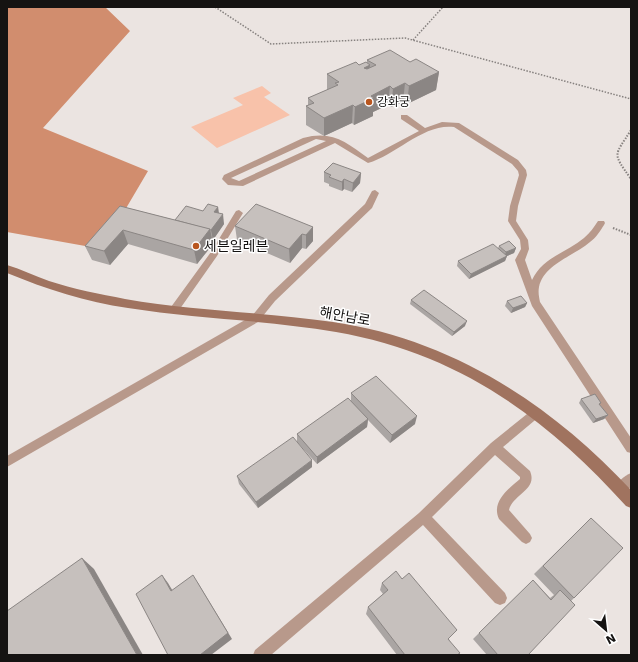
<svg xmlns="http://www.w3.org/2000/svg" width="638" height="662" font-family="'DejaVu Sans','Noto Sans KR',sans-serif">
  <rect width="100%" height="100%" fill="#ebe4e1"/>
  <!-- green -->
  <path fill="#f8c2aa" d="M 262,86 L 271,93 L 264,97 L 290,115 L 217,148 L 191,127 L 243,105 L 233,98 Z"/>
  <!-- forest -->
  <path fill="#d18d6e" d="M 7,7 L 105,7 L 130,31 L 43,128 L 148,171 L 102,249 L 7,232 Z"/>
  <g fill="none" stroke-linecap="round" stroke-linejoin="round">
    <!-- path-far1 -->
    <g stroke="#86817f" stroke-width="1.5" stroke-dasharray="1.5 1.5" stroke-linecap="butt">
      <path d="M 215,7 L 271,44 L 405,38 L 631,99"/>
      <path d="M 413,40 L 443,7"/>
    </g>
    <!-- path -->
    <g stroke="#86817f" stroke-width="2" stroke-dasharray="1.5 1.5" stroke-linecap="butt">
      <path d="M 631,130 C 614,157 612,152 631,179"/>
      <path d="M 613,228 L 631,235"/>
    </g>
    <!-- service -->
    <g fill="#b8998b" fill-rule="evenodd">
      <path d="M 401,115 L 407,115 L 425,128 L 442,122 L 459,123 L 518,160 L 526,170 L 527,175 L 518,206 L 516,221 L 528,240 L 529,249 L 525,260 L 532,280 C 542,258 567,252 584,238 C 590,233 594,227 598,221 L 604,221 L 605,223 L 604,225 C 600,231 596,238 590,242 C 574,256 544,264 539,287 C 538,292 539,297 540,302 L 631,438 L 631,453 L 627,452 L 532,306 L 515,260 L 521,249 L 520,240 L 508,221 L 510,206 L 519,175 L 518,171 L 512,164 L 454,127 C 424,123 396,155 368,163 L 335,143 L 243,186 L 228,185 L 222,179 L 224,175 L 303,138 C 332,130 346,142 368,158 L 419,131 L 401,119 ZM 316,139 L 326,141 L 239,181 L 231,178 Z"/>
      <path d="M 375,190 L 379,193 L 372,208 L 275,301 L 258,322 L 7,467 L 7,456 L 252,316 L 269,295 L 365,204 L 372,191 Z"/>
      <path d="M 239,210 L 243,213 L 217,256 L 177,313 L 171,313 L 169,310 L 171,307 L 211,252 L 236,211 Z"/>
      <path d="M 536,408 L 540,410 L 542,413 L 540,416 L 503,447 L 530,471 C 538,490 513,494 509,510 L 530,534 L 532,538 L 530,542 L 526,544 L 522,542 L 499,519 C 491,502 508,489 520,479 L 520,477 L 495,455 L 432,517 L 505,593 L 507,598 L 505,603 L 500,605 L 495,603 L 423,525 L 271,655 L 253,655 L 255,650 L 419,513 L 491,443 L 532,410 Z"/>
      <path d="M 631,473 L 631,487 L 620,495 L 616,493 L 614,489 C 617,482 624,476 631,473 Z"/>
    </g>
    <!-- secondary -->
    <path fill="#a0735f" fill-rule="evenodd" d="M 7,265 C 21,269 35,276 49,281 C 73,289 100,294 125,299 C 194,311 264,312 333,322 C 451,339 551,404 631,490 L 631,508 L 626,506 C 545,416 457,353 336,332 C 267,320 197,319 128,308 C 86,302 46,289 7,273 Z"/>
  </g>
  <!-- wall -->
  <g fill="#aaa5a3">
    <path d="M 367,60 L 410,62 L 439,72 L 436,90 L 407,104 L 403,102 L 391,107 L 388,105 L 373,112 L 373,116 L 354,125 L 352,123 L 324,136 L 306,125 L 306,106 L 308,105 L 308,98 L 327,90 L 327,74 L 359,65 L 367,63 Z"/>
    <path d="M 324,172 L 361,173 L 360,183 L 352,192 L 344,189 L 342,191 L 329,186 L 329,184 L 324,182 Z"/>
    <path d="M 120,206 L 175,220 L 218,207 L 219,213 L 224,224 L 213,240 L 212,239 L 213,244 L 197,264 L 128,244 L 110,265 L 92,260 L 85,246 Z"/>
    <path d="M 235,226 L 313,227 L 313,241 L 306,249 L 302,248 L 290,263 L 237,240 Z"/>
    <path d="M 499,246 L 516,248 L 514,253 L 507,256 L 505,261 L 469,279 L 457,266 L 458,261 L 498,248 Z"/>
    <path d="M 411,300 L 465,326 L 452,336 L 410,304 Z"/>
    <path d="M 507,301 L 527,303 L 525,307 L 511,313 L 505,306 Z"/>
    <path d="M 351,393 L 415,424 L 390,443 L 368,420 L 367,427 L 317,464 L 297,442 L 297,434 L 351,401 Z"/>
    <path d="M 581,399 L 600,405 L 608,415 L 604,419 L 593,423 L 579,403 Z"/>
    <path d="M 312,467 L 258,508 L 239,484 L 237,476 Z"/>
    <path d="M 591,518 L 574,598 L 571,601 L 528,655 L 487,655 L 473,639 L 533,580 L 550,598 L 554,595 L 534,574 Z"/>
    <path d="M 382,583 L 449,639 L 457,655 L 397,655 L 366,614 L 368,607 L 383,594 L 380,590 Z"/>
  </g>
  <!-- shaded-wall -->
  <g fill="#8b8684">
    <path d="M 370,65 L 368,83 L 364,68 Z"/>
    <path d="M 439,72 L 436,90 L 407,104 L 409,86 Z"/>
    <path d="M 405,83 L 403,102 L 391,107 L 393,89 Z"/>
    <path d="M 390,86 L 388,105 L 373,112 L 373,116 L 354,125 L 355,107 L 371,96 Z"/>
    <path d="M 353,105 L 352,123 L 324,136 L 324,118 Z"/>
    <path d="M 361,173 L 360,183 L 352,192 L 353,183 Z"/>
    <path d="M 344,179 L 344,189 L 342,191 L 342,182 Z"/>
    <path d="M 218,207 L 219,217 L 214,212 Z"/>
    <path d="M 223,214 L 224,224 L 213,240 L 211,230 Z"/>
    <path d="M 313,227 L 313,241 L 306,249 L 306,235 Z"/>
    <path d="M 210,229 L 213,244 L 197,264 L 194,250 Z"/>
    <path d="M 123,230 L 128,244 L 110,265 L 104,251 Z"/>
    <path d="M 302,234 L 302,248 L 290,263 L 289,249 Z"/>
    <path d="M 516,248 L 514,253 L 507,256 L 505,261 L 469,279 L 471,274 L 504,257 L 506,252 Z"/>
    <path d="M 527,303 L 525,307 L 511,313 L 513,308 Z"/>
    <path d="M 467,321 L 465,326 L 452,336 L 454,332 Z"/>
    <path d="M 608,415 L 604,419 L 593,423 L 596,419 Z"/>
    <path d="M 417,416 L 415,424 L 390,443 L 392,435 Z"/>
    <path d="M 368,419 L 367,427 L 317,464 L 317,457 Z"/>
    <path d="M 312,460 L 312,467 L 258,508 L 256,502 Z"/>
    <path d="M 82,558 L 94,569 L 143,655 L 137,655 Z"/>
    <path d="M 162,575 L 168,583 L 177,598 L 171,591 Z"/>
    <path d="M 198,583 L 232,639 L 211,655 L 200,655 Z"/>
  </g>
  <!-- building -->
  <g fill="#c6c0bd" stroke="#8b8684">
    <path d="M 390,50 L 410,62 L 416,59 L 439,72 L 409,86 L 405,83 L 393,89 L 390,86 L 371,96 L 374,98 L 355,107 L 353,105 L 324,118 L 306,106 L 314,103 L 308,98 L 338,85 L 335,83 L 339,82 L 327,74 L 356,62 L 359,65 L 366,62 L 370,65 L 364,68 L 367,69 L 376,65 L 367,60 Z"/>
    <path d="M 333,163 L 361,173 L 353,183 L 344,179 L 342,182 L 329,177 L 331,175 L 324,172 Z"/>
    <path d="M 208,204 L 218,207 L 214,212 L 223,214 L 211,230 L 175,220 L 186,206 L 203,211 Z"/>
    <path d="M 256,204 L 313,227 L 306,235 L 302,234 L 289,249 L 235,226 Z"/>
    <path d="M 120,206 L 210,229 L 194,250 L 123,230 L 104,251 L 85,246 Z"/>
    <path d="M 509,241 L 516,248 L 506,252 L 499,246 Z"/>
    <path d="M 493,244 L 507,256 L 471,274 L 458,261 Z"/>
    <path d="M 424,290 L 467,321 L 454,332 L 411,300 Z"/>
    <path d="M 521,296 L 527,303 L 513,308 L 507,301 Z"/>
    <path d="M 376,376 L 417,416 L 392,435 L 351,393 Z"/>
    <path d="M 595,394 L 601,403 L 599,404 L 608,415 L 596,419 L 581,399 Z"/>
    <path d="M 348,398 L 368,419 L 317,457 L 297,434 Z"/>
    <path d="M 293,437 L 312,460 L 256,502 L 237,476 Z"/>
    <path d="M 591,518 L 623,548 L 574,598 L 543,566 Z"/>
    <path d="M 82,558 L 137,655 L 7,655 L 7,611 Z"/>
    <path d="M 396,571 L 402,579 L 409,573 L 457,630 L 448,639 L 460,653 L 457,655 L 405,655 L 368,607 L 388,590 L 382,583 Z"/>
    <path d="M 162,575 L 171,591 L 193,575 L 228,633 L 200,655 L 168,655 L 136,594 Z"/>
    <path d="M 533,580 L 551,600 L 560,590 L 575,605 L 528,655 L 498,655 L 479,633 Z"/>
  </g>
  <!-- markers -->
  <g fill="#b9561f" stroke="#fff" stroke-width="1.5">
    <circle cx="369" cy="102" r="4"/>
    <circle cx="196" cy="246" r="4"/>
  </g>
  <g text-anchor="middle" stroke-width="3" stroke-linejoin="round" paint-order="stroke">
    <!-- far-poi labels -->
    <g font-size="12" fill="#151312" stroke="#fff" text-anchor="start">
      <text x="377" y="106">강화궁</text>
    </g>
    <!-- poi labels -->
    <g font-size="14" fill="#151312" stroke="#fff" text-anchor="start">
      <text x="204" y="251">세븐일레븐</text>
    </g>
    <!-- street labels -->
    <g font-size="14" fill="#151312" stroke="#fff">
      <text transform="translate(345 316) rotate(10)" y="5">해안남로</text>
    </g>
  </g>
  <!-- border -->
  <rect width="638" height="662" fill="none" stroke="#151312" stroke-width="16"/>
  <!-- north arrow -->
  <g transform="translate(606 630) rotate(152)" stroke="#ffffff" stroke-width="3" paint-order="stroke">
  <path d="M0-3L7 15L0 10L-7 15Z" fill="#151312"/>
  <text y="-6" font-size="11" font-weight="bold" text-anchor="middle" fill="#151312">N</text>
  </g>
</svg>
